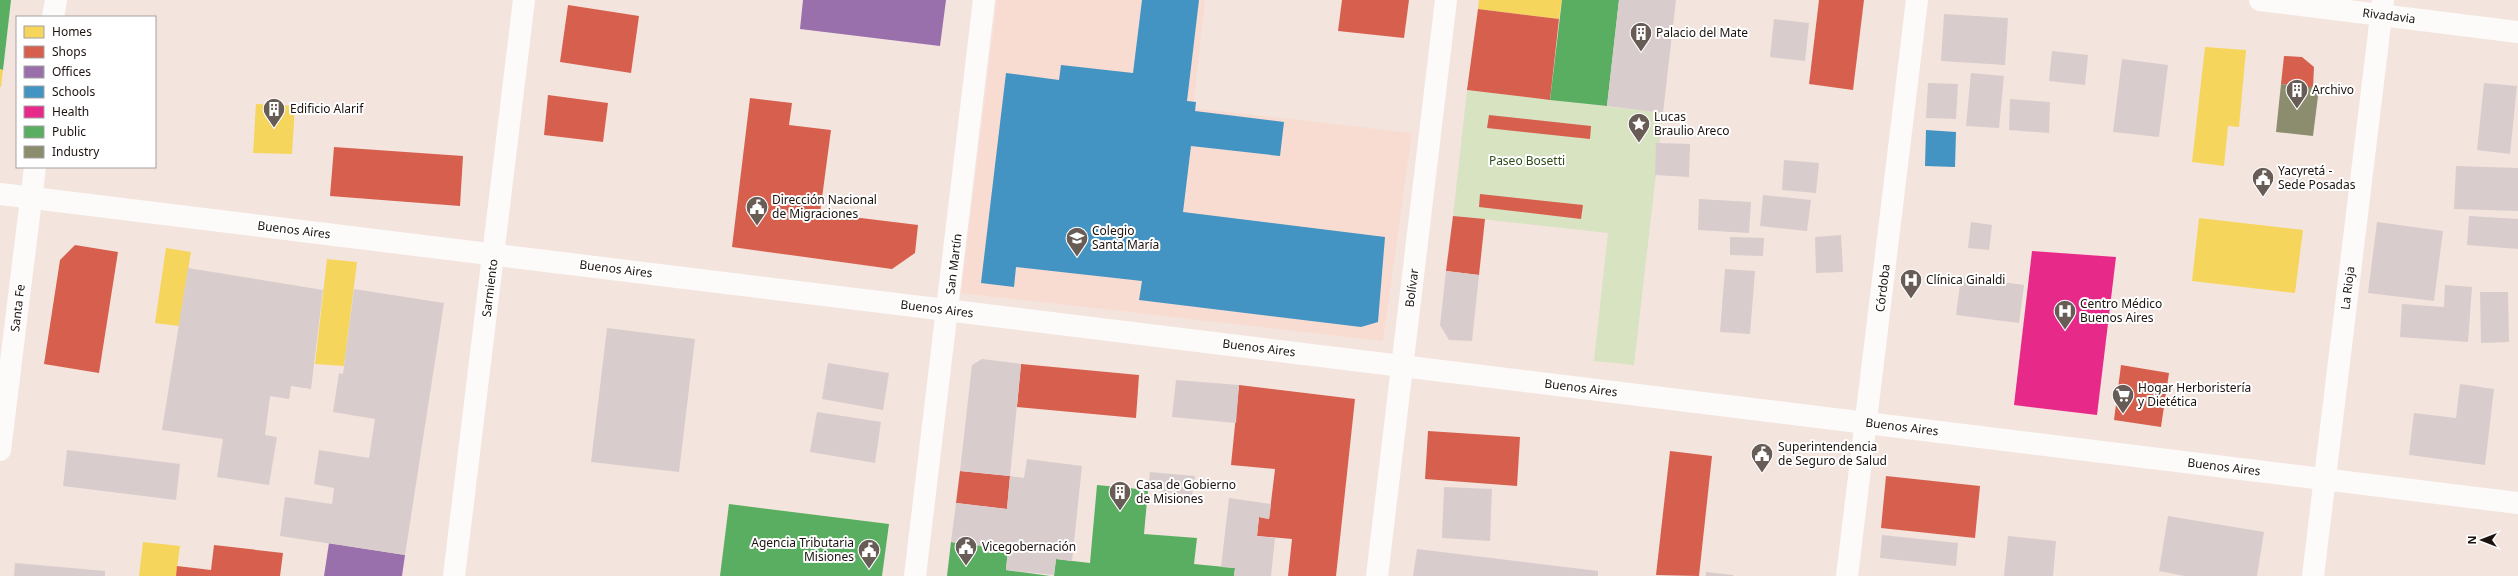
<svg xmlns="http://www.w3.org/2000/svg" width="2518" height="576" font-family="'Noto Sans',sans-serif">
  <rect width="100%" height="100%" fill="#f4e4de"/>
  <!-- built -->
  <path fill="#f8dcd1" d="M 997,0 L 1205,0 L 1193,108 L 1412,133 L 1383,341 L 961,293 Z"/>
  <!-- green -->
  <path fill="#d8e3c1" d="M 1467,90 L 1663,113 L 1634,365 L 1594,361 L 1608,233 L 1453,216 Z"/>
  <!-- homes -->
  <g fill="#f6d55c">
    <path d="M 1479,0 L 1562,0 L 1559,19 L 1478,9 Z"/>
    <path d="M 2205,47 L 2246,50 L 2239,127 L 2228,126 L 2224,166 L 2192,162 Z"/>
    <path d="M 0,69 L 3,70 L 1,87 L 0,87 Z"/>
    <path d="M 256,104 L 295,106 L 292,154 L 253,153 Z"/>
    <path d="M 2199,218 L 2303,230 L 2295,293 L 2192,281 Z"/>
    <path d="M 166,248 L 191,252 L 179,326 L 155,323 Z"/>
    <path d="M 327,259 L 357,262 L 344,366 L 315,364 Z"/>
    <path d="M 143,542 L 180,546 L 176,576 L 139,576 Z"/>
  </g>
  <!-- shops -->
  <g fill="#d6604d">
    <path d="M 1342,0 L 1409,0 L 1404,38 L 1338,31 Z"/>
    <path d="M 1819,0 L 1864,0 L 1853,90 L 1809,84 Z"/>
    <path d="M 568,5 L 639,16 L 631,73 L 560,62 Z"/>
    <path d="M 1478,9 L 1559,19 L 1550,100 L 1467,90 Z"/>
    <path d="M 2284,56 L 2302,57 L 2314,67 L 2313,88 L 2281,84 Z"/>
    <path d="M 548,95 L 608,103 L 603,142 L 544,135 Z"/>
    <path d="M 750,98 L 792,103 L 789,125 L 831,130 L 820,213 L 918,225 L 915,253 L 892,269 L 732,247 Z"/>
    <path d="M 1489,115 L 1591,126 L 1590,139 L 1487,128 Z"/>
    <path d="M 334,147 L 463,156 L 460,206 L 330,196 Z"/>
    <path d="M 1480,194 L 1583,205 L 1581,219 L 1479,207 Z"/>
    <path d="M 1453,216 L 1485,219 L 1479,275 L 1446,271 Z"/>
    <path d="M 75,245 L 118,252 L 99,373 L 44,364 L 60,260 Z"/>
    <path d="M 1021,364 L 1139,375 L 1136,418 L 1017,407 Z"/>
    <path d="M 2121,365 L 2169,373 L 2161,427 L 2114,420 Z"/>
    <path d="M 1239,385 L 1355,399 L 1336,576 L 1288,576 L 1292,539 L 1257,536 L 1259,517 L 1269,519 L 1275,469 L 1231,465 Z"/>
    <path d="M 1428,431 L 1520,437 L 1517,486 L 1425,479 Z"/>
    <path d="M 1670,451 L 1712,456 L 1699,576 L 1656,575 Z"/>
    <path d="M 960,471 L 1010,476 L 1007,509 L 956,503 Z"/>
    <path d="M 1886,476 L 1980,486 L 1975,538 L 1881,528 Z"/>
    <path d="M 214,545 L 283,553 L 280,576 L 176,576 L 177,566 L 211,570 Z"/>
  </g>
  <!-- offices -->
  <g fill="#9970ab">
    <path d="M 803,0 L 946,0 L 940,46 L 800,29 Z"/>
    <path d="M 329,543 L 405,555 L 402,576 L 324,576 Z"/>
  </g>
  <!-- schools -->
  <g fill="#4393c3">
    <path d="M 1142,0 L 1199,0 L 1187,101 L 1196,102 L 1195,111 L 1284,122 L 1280,156 L 1191,146 L 1183,212 L 1385,237 L 1378,322 L 1361,327 L 1139,300 L 1142,281 L 1016,267 L 1014,287 L 981,283 L 1006,73 L 1059,80 L 1061,65 L 1133,73 Z"/>
    <path d="M 1926,130 L 1956,132 L 1955,167 L 1925,166 Z"/>
  </g>
  <!-- health -->
  <path fill="#e7298a" d="M 2032,251 L 2116,257 L 2097,415 L 2014,405 Z"/>
  <!-- public -->
  <g fill="#5aae61">
    <path d="M 0,0 L 11,0 L 3,70 L 0,69 Z"/>
    <path d="M 1562,0 L 1619,0 L 1607,106 L 1550,100 Z"/>
    <path d="M 1097,485 L 1148,490 L 1144,534 L 1197,538 L 1194,564 L 1235,568 L 1234,576 L 1054,576 L 1056,559 L 1090,563 Z"/>
    <path d="M 729,504 L 889,524 L 882,576 L 720,576 Z"/>
    <path d="M 951,542 L 1008,549 L 1006,570 L 1050,576 L 947,576 Z"/>
  </g>
  <!-- industry -->
  <path fill="#8c8c6e" d="M 2281,84 L 2319,88 L 2313,136 L 2276,132 Z"/>
  <!-- building -->
  <g fill="#d9cccc">
    <path d="M 1619,0 L 1676,0 L 1663,113 L 1607,106 Z"/>
    <path d="M 1944,14 L 2008,18 L 2005,65 L 1941,61 Z"/>
    <path d="M 1774,19 L 1809,23 L 1805,61 L 1770,57 Z"/>
    <path d="M 2052,51 L 2088,55 L 2085,85 L 2049,81 Z"/>
    <path d="M 2122,59 L 2168,65 L 2159,137 L 2113,132 Z"/>
    <path d="M 1971,73 L 2004,76 L 1999,128 L 1966,126 Z"/>
    <path d="M 1928,83 L 1958,84 L 1956,119 L 1926,118 Z"/>
    <path d="M 2484,83 L 2517,86 L 2510,154 L 2477,150 Z"/>
    <path d="M 2010,99 L 2050,102 L 2049,133 L 2009,130 Z"/>
    <path d="M 1656,143 L 1690,144 L 1689,177 L 1655,175 Z"/>
    <path d="M 1784,160 L 1819,163 L 1816,193 L 1782,190 Z"/>
    <path d="M 2456,166 L 2518,168 L 2518,211 L 2454,209 Z"/>
    <path d="M 1763,195 L 1811,200 L 1807,231 L 1760,226 Z"/>
    <path d="M 1699,199 L 1751,202 L 1749,233 L 1698,230 Z"/>
    <path d="M 2469,216 L 2518,219 L 2518,249 L 2467,245 Z"/>
    <path d="M 1971,222 L 1992,225 L 1989,250 L 1968,248 Z"/>
    <path d="M 2377,222 L 2443,231 L 2434,301 L 2368,293 Z"/>
    <path d="M 1841,235 L 1843,272 L 1816,273 L 1815,237 Z"/>
    <path d="M 1730,237 L 1764,238 L 1763,256 L 1730,255 Z"/>
    <path d="M 188,268 L 323,290 L 311,389 L 291,386 L 289,399 L 270,396 L 265,435 L 277,437 L 269,485 L 217,477 L 223,439 L 162,430 Z"/>
    <path d="M 1725,269 L 1755,271 L 1750,334 L 1720,332 Z"/>
    <path d="M 1446,271 L 1479,275 L 1472,341 L 1449,340 L 1440,325 Z"/>
    <path d="M 1961,277 L 2024,285 L 2019,323 L 1956,315 Z"/>
    <path d="M 2445,285 L 2472,287 L 2468,342 L 2400,337 L 2402,304 L 2444,307 Z"/>
    <path d="M 354,289 L 444,303 L 405,555 L 280,536 L 285,497 L 332,504 L 334,488 L 314,484 L 319,450 L 369,458 L 375,419 L 333,412 L 339,373 L 343,374 Z"/>
    <path d="M 2480,292 L 2508,292 L 2509,342 L 2481,343 Z"/>
    <path d="M 607,328 L 695,339 L 679,472 L 591,462 Z"/>
    <path d="M 982,359 L 1021,364 L 1010,476 L 960,471 L 972,365 Z"/>
    <path d="M 828,363 L 889,373 L 883,410 L 822,399 Z"/>
    <path d="M 1176,380 L 1239,385 L 1236,423 L 1172,417 Z"/>
    <path d="M 2460,384 L 2494,389 L 2485,465 L 2409,455 L 2414,413 L 2456,418 Z"/>
    <path d="M 817,412 L 881,422 L 875,463 L 810,452 Z"/>
    <path d="M 67,450 L 180,464 L 176,500 L 63,486 Z"/>
    <path d="M 1027,459 L 1082,466 L 1072,561 L 1056,559 L 1054,575 L 1006,570 L 1008,549 L 951,542 L 956,503 L 1007,509 L 1010,476 L 1024,478 Z"/>
    <path d="M 1150,472 L 1195,476 L 1192,495 L 1148,490 Z"/>
    <path d="M 1444,487 L 1492,489 L 1490,541 L 1442,538 Z"/>
    <path d="M 1229,498 L 1271,504 L 1269,519 L 1259,517 L 1257,536 L 1275,538 L 1271,576 L 1234,576 L 1235,568 L 1221,567 Z"/>
    <path d="M 2168,516 L 2264,532 L 2257,576 L 2185,576 L 2159,571 Z"/>
    <path d="M 1882,535 L 1958,543 L 1956,566 L 1880,558 Z"/>
    <path d="M 2008,536 L 2056,541 L 2053,576 L 2004,576 Z"/>
    <path d="M 1417,549 L 1598,571 L 1598,576 L 1413,576 Z"/>
    <path d="M 15,563 L 105,571 L 105,576 L 14,576 Z"/>
    <path d="M 1706,572 L 1733,575 L 1733,576 L 1706,576 Z"/>
  </g>
  <g fill="none" stroke-linecap="round" stroke-linejoin="round">
    <!-- minor -->
    <g stroke="#fdfbfa" stroke-width="22">
      <path d="M 2260,0 L 2518,32"/>
      <path d="M 53,17 L 56,0"/>
      <path d="M 0,194 L 2518,503"/>
      <path d="M 0,450 L 35,167"/>
      <path d="M 454,576 L 524,0"/>
      <path d="M 915,576 L 984,0"/>
      <path d="M 1377,576 L 1446,0"/>
      <path d="M 1847,576 L 1917,0"/>
      <path d="M 2313,576 L 2383,0"/>
    </g>
  </g>
  <!-- icons -->
  <defs>
    <g id="building-pin" transform="scale(1.15)"><path d="M0 17L-7.5 6A9.5 9.5 0 1 1 7.5 6Z" fill="#685c57" stroke="#fff"/><path d="M-4-6H4V6H1V3H-1V6H-4ZM-2.5-4.3h1.7v1.8h-1.7ZM.8-4.3h1.7v1.8H.8ZM-2.5-1h1.7V.8h-1.7ZM.8-1h1.7V.8H.8Z" fill="#fff"/></g>
    <g id="sight-pin" transform="scale(1.15)"><path d="M0 17L-7.5 6A9.5 9.5 0 1 1 7.5 6Z" fill="#685c57" stroke="#fff"/><path d="M0-6L1.8-2.2L6-1.7L2.9 1.2L3.7 5.4L0 3.3L-3.7 5.4L-2.9 1.2L-6-1.7L-1.8-2.2Z" fill="#fff"/></g>
    <g id="civic-pin" transform="scale(1.15)"><path d="M0 17L-7.5 6A9.5 9.5 0 1 1 7.5 6Z" fill="#685c57" stroke="#fff"/><path d="M-.6-6.5H3V-4.5H.6V-3L4-1V1h2V6H-6V1h2V-1L-.6-3ZM-1.2 2.5V6h2.4V2.5Z" fill="#fff"/></g>
    <g id="school-pin" transform="scale(1.15)"><path d="M0 17L-7.5 6A9.5 9.5 0 1 1 7.5 6Z" fill="#685c57" stroke="#fff"/><path d="M0-5L7-2L0 1L-7-2ZM-4 1L0 2.5L4 1V4Q0 6-4 4Z" fill="#fff"/></g>
    <g id="hospital-pin" transform="scale(1.15)"><path d="M0 17L-7.5 6A9.5 9.5 0 1 1 7.5 6Z" fill="#685c57" stroke="#fff"/><path d="M-5-5h3v3.5h4V-5h3V5h-3V1.5h-4V5h-3Z" fill="#fff"/></g>
    <g id="supermarket-pin" transform="scale(1.15)"><path d="M0 17L-7.5 6A9.5 9.5 0 1 1 7.5 6Z" fill="#685c57" stroke="#fff"/><path d="M-6-5.5h2.5l.6 2H6L4.5 2H-2.5L-4.4-4H-6ZM-1.5 3.2a1.3 1.3 0 1 0 .1 0ZM3 3.2a1.3 1.3 0 1 0 .1 0Z" fill="#fff"/></g>
  </defs>
  <g fill-rule="evenodd">
    <use href="#building-pin" x="1641" y="33"/>
    <use href="#building-pin" x="2297" y="90"/>
    <use href="#building-pin" x="274" y="109"/>
    <use href="#sight-pin" x="1639" y="124"/>
    <use href="#civic-pin" x="2263" y="178"/>
    <use href="#civic-pin" x="757" y="207"/>
    <use href="#school-pin" x="1077" y="238"/>
    <use href="#hospital-pin" x="1911" y="280"/>
    <use href="#hospital-pin" x="2065" y="311"/>
    <use href="#supermarket-pin" x="2123" y="395"/>
    <use href="#civic-pin" x="1762" y="454"/>
    <use href="#building-pin" x="1120" y="492"/>
    <use href="#civic-pin" x="966" y="547"/>
    <use href="#civic-pin" x="869" y="550"/>
  </g>
  <g text-anchor="middle" stroke-width="4" stroke-linejoin="round" paint-order="stroke">
    <!-- street labels -->
    <g font-size="12" fill="#1c120e" stroke="#fff">
      <text transform="translate(2389 16) rotate(7)" y="4">Rivadavia</text>
      <text transform="translate(294 230) rotate(7)" y="4">Buenos Aires</text>
      <text transform="translate(954 264) rotate(-83)" y="4">San Martín</text>
      <text transform="translate(616 269) rotate(7)" y="4">Buenos Aires</text>
      <text transform="translate(490 288) rotate(-83)" y="4">Sarmiento</text>
      <text transform="translate(1412 288) rotate(-83)" y="4">Bolívar</text>
      <text transform="translate(1883 288) rotate(-83)" y="4">Córdoba</text>
      <text transform="translate(2348 288) rotate(-83)" y="4">La Rioja</text>
      <text transform="translate(18 308) rotate(-83)" y="4">Santa Fe</text>
      <text transform="translate(937 309) rotate(7)" y="4">Buenos Aires</text>
      <text transform="translate(1259 348) rotate(7)" y="4">Buenos Aires</text>
      <text transform="translate(1581 388) rotate(7)" y="4">Buenos Aires</text>
      <text transform="translate(1902 427) rotate(7)" y="4">Buenos Aires</text>
      <text transform="translate(2224 467) rotate(7)" y="4">Buenos Aires</text>
    </g>
    <!-- poi labels -->
    <g font-size="12" fill="#1c120e" stroke="#fff" text-anchor="start">
      <text x="1656" y="37">Palacio del Mate</text>
      <text x="2312" y="94">Archivo</text>
      <text x="290" y="113">Edificio Alarif</text>
      <text x="1654" y="121">Lucas<tspan x="1654" dy="14">Braulio Areco</tspan></text>
      <text x="2278" y="175">Yacyretá -<tspan x="2278" dy="14">Sede Posadas</tspan></text>
      <text x="772" y="204">Dirección Nacional<tspan x="772" dy="14">de Migraciones</tspan></text>
      <text x="1092" y="235">Colegio<tspan x="1092" dy="14">Santa María</tspan></text>
      <text x="1926" y="284">Clínica Ginaldi</text>
      <text x="2080" y="308">Centro Médico<tspan x="2080" dy="14">Buenos Aires</tspan></text>
      <text x="2138" y="392">Hogar Herboristería<tspan x="2138" dy="14">y Dietética</tspan></text>
      <text x="1778" y="451">Superintendencia<tspan x="1778" dy="14">de Seguro de Salud</tspan></text>
      <text x="1136" y="489">Casa de Gobierno<tspan x="1136" dy="14">de Misiones</tspan></text>
      <text x="854" y="547" text-anchor="end">Agencia Tributaria<tspan x="854" dy="14">Misiones</tspan></text>
      <text x="982" y="551">Vicegobernación</text>
    </g>
    <!-- park labels -->
    <g font-size="12" fill="#2e4b15" stroke="#fff">
      <text x="1527" y="165">Paseo Bosetti</text>
    </g>
  </g>
  <!-- legend -->
  <rect x="16" y="16" width="140" height="152" fill="#ffffff" stroke="#a4a09f"/>
  <rect x="24" y="26" width="20" height="12" fill="#f6d55c" stroke="#a4a09f"/>
  <text x="52" y="36" font-size="12" fill="#1c120e">Homes</text>
  <rect x="24" y="46" width="20" height="12" fill="#d6604d" stroke="#a4a09f"/>
  <text x="52" y="56" font-size="12" fill="#1c120e">Shops</text>
  <rect x="24" y="66" width="20" height="12" fill="#9970ab" stroke="#a4a09f"/>
  <text x="52" y="76" font-size="12" fill="#1c120e">Offices</text>
  <rect x="24" y="86" width="20" height="12" fill="#4393c3" stroke="#a4a09f"/>
  <text x="52" y="96" font-size="12" fill="#1c120e">Schools</text>
  <rect x="24" y="106" width="20" height="12" fill="#e7298a" stroke="#a4a09f"/>
  <text x="52" y="116" font-size="12" fill="#1c120e">Health</text>
  <rect x="24" y="126" width="20" height="12" fill="#5aae61" stroke="#a4a09f"/>
  <text x="52" y="136" font-size="12" fill="#1c120e">Public</text>
  <rect x="24" y="146" width="20" height="12" fill="#8c8c6e" stroke="#a4a09f"/>
  <text x="52" y="156" font-size="12" fill="#1c120e">Industry</text>
  <!-- north arrow -->
  <g transform="translate(2482 540) rotate(270)" stroke="#ffffff" stroke-width="3" paint-order="stroke">
  <path d="M0-3L7 15L0 10L-7 15Z" fill="#1c120e"/>
  <text y="-6" font-size="11" font-weight="bold" text-anchor="middle" fill="#1c120e">N</text>
  </g>
</svg>
